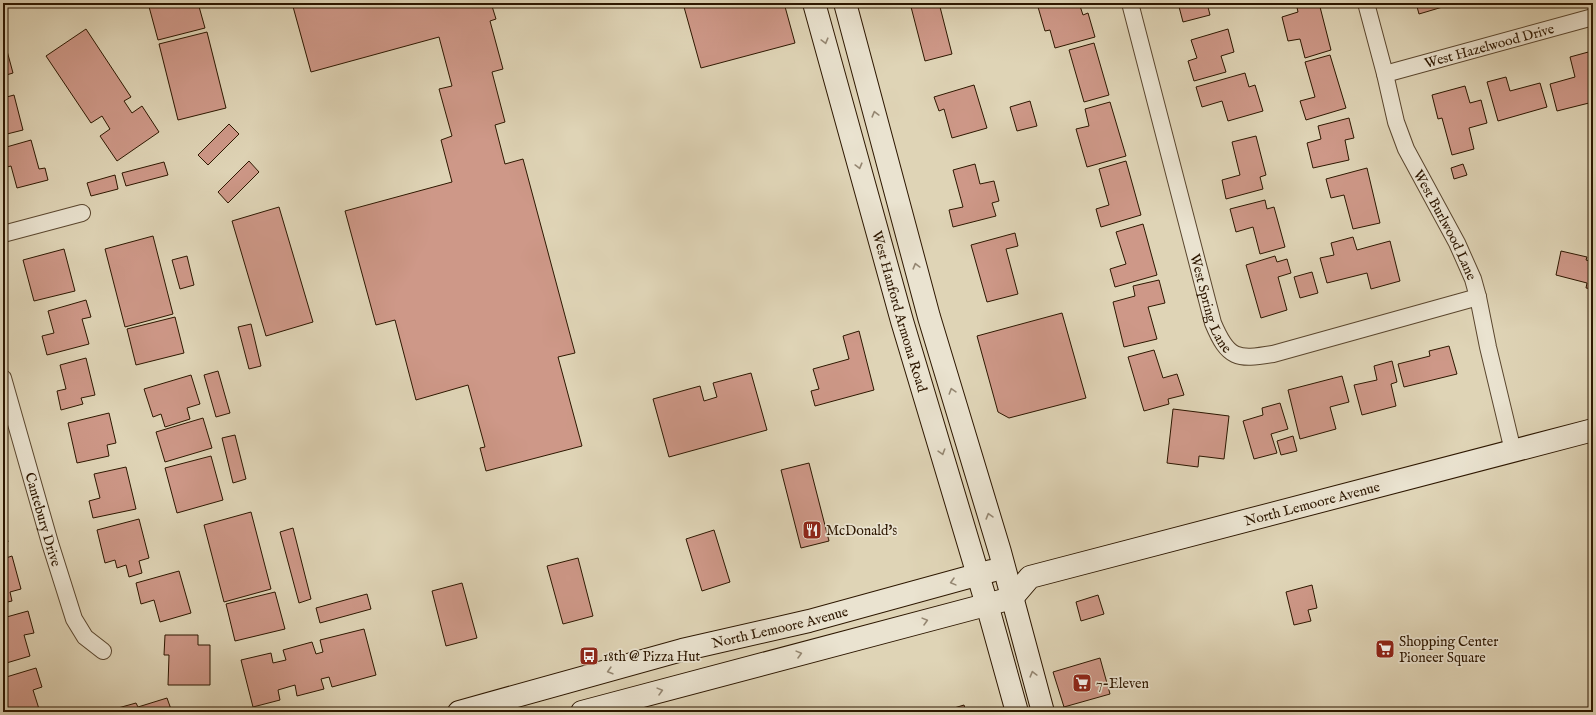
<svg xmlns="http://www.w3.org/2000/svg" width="1596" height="715" font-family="'IM FELL English',serif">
  <rect width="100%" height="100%" fill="#dfd4b6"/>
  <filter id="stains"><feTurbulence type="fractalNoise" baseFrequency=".005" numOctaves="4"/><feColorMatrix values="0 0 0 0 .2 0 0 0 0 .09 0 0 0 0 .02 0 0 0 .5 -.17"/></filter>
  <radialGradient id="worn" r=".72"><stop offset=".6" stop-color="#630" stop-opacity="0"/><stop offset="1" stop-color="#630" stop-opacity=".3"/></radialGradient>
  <!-- building -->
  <g fill="#ce9888" stroke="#2d1700">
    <path d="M 148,3 L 198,3 L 205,28 L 158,40 Z"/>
    <path d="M 292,3 L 491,3 L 496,19 L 490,21 L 503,69 L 492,72 L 505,122 L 495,125 L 505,164 L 523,159 L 575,353 L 558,357 L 582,446 L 486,471 L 480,448 L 485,447 L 468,385 L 416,400 L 395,320 L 376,325 L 345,211 L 452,182 L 441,140 L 452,136 L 439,89 L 452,86 L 439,37 L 311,72 Z"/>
    <path d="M 700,3 L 784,3 L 795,43 L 701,68 L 684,7 Z"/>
    <path d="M 910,3 L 939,3 L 952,54 L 925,61 Z"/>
    <path d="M 1054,3 L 1079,3 L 1083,15 L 1088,13 L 1095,37 L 1055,48 L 1050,30 L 1045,31 L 1038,7 Z"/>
    <path d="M 1178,3 L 1207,3 L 1210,15 L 1183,22 Z"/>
    <path d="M 1296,3 L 1319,3 L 1331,50 L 1305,58 L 1300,39 L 1288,41 L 1282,17 L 1298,12 Z"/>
    <path d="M 1416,3 L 1456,3 L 1419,14 Z"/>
    <path d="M 86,29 L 131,97 L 124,101 L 132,113 L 142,106 L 159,132 L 117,161 L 100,136 L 110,129 L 102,116 L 91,123 L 46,56 Z"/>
    <path d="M 1228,29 L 1234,52 L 1221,56 L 1226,72 L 1194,81 L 1188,61 L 1197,58 L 1191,40 Z"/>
    <path d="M 207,32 L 226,108 L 178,120 L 159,44 Z"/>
    <path d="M 3,36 L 13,73 L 3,76 Z"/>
    <path d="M 1094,43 L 1109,95 L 1084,102 L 1069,50 Z"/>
    <path d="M 1592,51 L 1593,56 L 1593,102 L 1557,111 L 1550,84 L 1575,77 L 1570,57 Z"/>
    <path d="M 1330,55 L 1346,108 L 1306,120 L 1300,101 L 1315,97 L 1305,62 Z"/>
    <path d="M 1245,73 L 1249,87 L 1255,85 L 1263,111 L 1228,121 L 1222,101 L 1202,107 L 1196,87 Z"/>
    <path d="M 1506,77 L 1510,91 L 1540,83 L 1547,107 L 1498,121 L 1487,82 Z"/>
    <path d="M 974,85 L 987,128 L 952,138 L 944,109 L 939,111 L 934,97 Z"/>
    <path d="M 1465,86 L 1470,103 L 1481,100 L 1487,123 L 1469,128 L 1474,149 L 1452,155 L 1442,118 L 1438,119 L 1432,95 Z"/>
    <path d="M 14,95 L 23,130 L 3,135 L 3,98 Z"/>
    <path d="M 1030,101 L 1037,126 L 1017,131 L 1010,107 Z"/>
    <path d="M 1110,102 L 1126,156 L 1087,167 L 1076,129 L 1089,126 L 1085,109 Z"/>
    <path d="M 1349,118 L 1354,138 L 1345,140 L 1349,160 L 1313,168 L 1307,143 L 1321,139 L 1318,126 Z"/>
    <path d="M 229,124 L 239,134 L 208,165 L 198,155 Z"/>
    <path d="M 1256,136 L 1266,175 L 1260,177 L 1263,189 L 1226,199 L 1222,180 L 1240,175 L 1232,142 Z"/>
    <path d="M 31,140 L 39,169 L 45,168 L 48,180 L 17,188 L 11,166 L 3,168 L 3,148 Z"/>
    <path d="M 249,161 L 259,172 L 228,203 L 218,192 Z"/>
    <path d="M 1126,161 L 1141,215 L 1101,227 L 1096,209 L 1109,205 L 1099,169 Z"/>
    <path d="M 164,162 L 168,175 L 126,186 L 122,173 Z"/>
    <path d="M 975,164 L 980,184 L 994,181 L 999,201 L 992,203 L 996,216 L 953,227 L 949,210 L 963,207 L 953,170 Z"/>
    <path d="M 1463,164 L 1467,175 L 1454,179 L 1451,168 Z"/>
    <path d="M 1367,168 L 1380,223 L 1353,229 L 1344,195 L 1331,198 L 1326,179 Z"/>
    <path d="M 115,175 L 118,189 L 91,196 L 87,183 Z"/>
    <path d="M 1265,200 L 1267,209 L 1274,207 L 1285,247 L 1260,254 L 1253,227 L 1236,232 L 1230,209 Z"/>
    <path d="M 279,207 L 313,322 L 266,336 L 232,221 Z"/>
    <path d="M 1143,224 L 1157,275 L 1115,287 L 1110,269 L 1126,264 L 1116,232 Z"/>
    <path d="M 1015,233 L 1018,246 L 1006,249 L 1018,294 L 987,302 L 971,245 Z"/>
    <path d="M 153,236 L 173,314 L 125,327 L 105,249 Z"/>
    <path d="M 1353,237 L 1357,250 L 1390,241 L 1400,281 L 1371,289 L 1367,273 L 1327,283 L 1320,258 L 1334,255 L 1331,243 Z"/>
    <path d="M 64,249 L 75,291 L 34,301 L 23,260 Z"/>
    <path d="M 1561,251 L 1587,257 L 1586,260 L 1593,262 L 1593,289 L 1586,288 L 1587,283 L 1556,275 Z"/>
    <path d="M 187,256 L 194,285 L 180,289 L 172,260 Z"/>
    <path d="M 1275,256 L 1277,262 L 1287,259 L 1291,273 L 1278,277 L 1287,310 L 1261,318 L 1246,265 Z"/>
    <path d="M 1312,272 L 1318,293 L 1300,298 L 1294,277 Z"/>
    <path d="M 1159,280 L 1165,303 L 1148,307 L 1157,339 L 1124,347 L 1113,302 L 1135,296 L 1133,286 Z"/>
    <path d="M 86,300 L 91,317 L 82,319 L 89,344 L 47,355 L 42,336 L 54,333 L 48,311 Z"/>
    <path d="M 1062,313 L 1086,398 L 1009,418 L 998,412 L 977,336 Z"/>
    <path d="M 175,317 L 184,353 L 136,365 L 127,329 Z"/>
    <path d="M 251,324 L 261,366 L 249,369 L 238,327 Z"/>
    <path d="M 859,331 L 874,390 L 815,406 L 811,391 L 819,389 L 813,369 L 849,359 L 843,336 Z"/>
    <path d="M 1449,346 L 1457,374 L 1404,387 L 1398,364 L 1430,356 L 1429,351 Z"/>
    <path d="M 1154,350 L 1163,378 L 1177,374 L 1184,395 L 1168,399 L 1169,404 L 1144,411 L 1128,357 Z"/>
    <path d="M 86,358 L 95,395 L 81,398 L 83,404 L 61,410 L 57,391 L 66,389 L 60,365 Z"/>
    <path d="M 1392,361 L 1397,382 L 1391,384 L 1396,406 L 1362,415 L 1354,385 L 1377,380 L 1374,366 Z"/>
    <path d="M 218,371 L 230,413 L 216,417 L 204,375 Z"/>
    <path d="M 751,373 L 767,430 L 669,457 L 653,399 L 700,386 L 704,401 L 717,397 L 713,383 Z"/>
    <path d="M 191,375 L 200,404 L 187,408 L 190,419 L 165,427 L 161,414 L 153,417 L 144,389 Z"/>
    <path d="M 1342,376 L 1349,402 L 1330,407 L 1336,429 L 1300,439 L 1288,390 Z"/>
    <path d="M 1280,403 L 1288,429 L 1271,434 L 1277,453 L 1254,459 L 1243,421 L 1263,415 L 1262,408 Z"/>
    <path d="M 1173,409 L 1229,416 L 1224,459 L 1199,456 L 1198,467 L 1167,463 Z"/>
    <path d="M 109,413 L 116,443 L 107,445 L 109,456 L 77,463 L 68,423 Z"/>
    <path d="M 203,418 L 212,448 L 165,462 L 156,432 Z"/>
    <path d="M 235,435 L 246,479 L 233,483 L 222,438 Z"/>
    <path d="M 1293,436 L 1297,451 L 1281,455 L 1277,441 Z"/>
    <path d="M 211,456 L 223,500 L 177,513 L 165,468 Z"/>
    <path d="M 809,463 L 829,541 L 801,548 L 781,470 Z"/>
    <path d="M 126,467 L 136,509 L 93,518 L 89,501 L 100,498 L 94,474 Z"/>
    <path d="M 251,512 L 271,589 L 224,602 L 204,525 Z"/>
    <path d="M 139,519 L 149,558 L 139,561 L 142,573 L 129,577 L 126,565 L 117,568 L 115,560 L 105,563 L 97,530 Z"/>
    <path d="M 3,521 L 8,542 L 3,543 Z"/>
    <path d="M 293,528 L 311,599 L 299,603 L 280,532 Z"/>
    <path d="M 714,530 L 730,582 L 702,591 L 686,539 Z"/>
    <path d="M 12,556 L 21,589 L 10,592 L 12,601 L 3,603 L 3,559 Z"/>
    <path d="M 578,558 L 593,616 L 563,624 L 547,566 Z"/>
    <path d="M 179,571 L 191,613 L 160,622 L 154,600 L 141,604 L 136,583 Z"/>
    <path d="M 462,583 L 477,638 L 446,646 L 432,591 Z"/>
    <path d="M 1312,585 L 1317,608 L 1308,610 L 1311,621 L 1294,625 L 1286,592 Z"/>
    <path d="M 275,592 L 285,629 L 235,641 L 226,604 Z"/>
    <path d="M 367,594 L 371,609 L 320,623 L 316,608 Z"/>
    <path d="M 1098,595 L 1104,614 L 1081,621 L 1076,602 Z"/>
    <path d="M 28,611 L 34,633 L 24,635 L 30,656 L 3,664 L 3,618 Z"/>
    <path d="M 364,629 L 376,675 L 332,687 L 329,677 L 321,679 L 324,689 L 297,696 L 295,685 L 278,690 L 280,700 L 253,707 L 241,660 L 271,653 L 273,663 L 286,660 L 283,650 L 312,642 L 316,654 L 323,652 L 320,640 Z"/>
    <path d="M 165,635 L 198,635 L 198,645 L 210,645 L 210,685 L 168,685 L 169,655 L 164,655 Z"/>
    <path d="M 1100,658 L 1110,694 L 1064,707 L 1053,672 Z"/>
    <path d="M 36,668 L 42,687 L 33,690 L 40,712 L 3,712 L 3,678 Z"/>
    <path d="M 167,698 L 172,712 L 119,712 L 118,708 L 136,703 L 138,707 Z"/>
    <path d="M 964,705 L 966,712 L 941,712 Z"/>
  </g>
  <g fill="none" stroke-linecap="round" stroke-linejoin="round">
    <!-- street casing -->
    <g stroke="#5a462e" stroke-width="18">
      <g id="street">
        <path id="s1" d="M 1130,3 L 1213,323 C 1228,359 1237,360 1273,354 L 1478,297"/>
        <path id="s2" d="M 1366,3 L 1385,74 L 1396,122 L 1406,149 L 1457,243 L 1473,279 L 1478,297 L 1488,347 L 1513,451"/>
        <path id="s3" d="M 1385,74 L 1593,17"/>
        <path d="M 3,234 L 82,213"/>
        <path id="s4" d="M 3,378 L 50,543 L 74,619 L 85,637 L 103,651"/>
      </g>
    </g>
    <!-- secondary casing -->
    <g stroke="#2d1700" stroke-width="24">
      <g id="secondary">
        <path id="s5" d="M 814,3 L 902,321 L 990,615 L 1017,712"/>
        <path d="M 845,3 L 929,317 L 1000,552 L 1043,712"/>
        <path id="s6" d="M 459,712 L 682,650 L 809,621 L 991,571"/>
        <path id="s7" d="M 582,712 L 1012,598 L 1030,577 L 1593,430"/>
      </g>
    </g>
    <!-- street -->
    <use href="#street" stroke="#eae3d0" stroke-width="16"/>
    <!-- secondary -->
    <use href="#secondary" stroke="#eae3d0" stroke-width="22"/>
  </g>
  <!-- one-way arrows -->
  <defs><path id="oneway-chevron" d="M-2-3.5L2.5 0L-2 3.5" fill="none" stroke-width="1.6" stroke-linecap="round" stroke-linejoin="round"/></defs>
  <g stroke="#958772">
    <use href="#oneway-chevron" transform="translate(825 41) rotate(75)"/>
    <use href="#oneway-chevron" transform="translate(875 114) rotate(-105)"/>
    <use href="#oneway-chevron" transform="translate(859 166) rotate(75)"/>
    <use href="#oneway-chevron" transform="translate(916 266) rotate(-105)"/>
    <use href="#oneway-chevron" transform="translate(952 391) rotate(-107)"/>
    <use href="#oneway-chevron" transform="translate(942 452) rotate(73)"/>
    <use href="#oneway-chevron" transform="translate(989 516) rotate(-106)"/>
    <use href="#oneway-chevron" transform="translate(953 582) rotate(165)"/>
    <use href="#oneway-chevron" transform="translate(925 621) rotate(-15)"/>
    <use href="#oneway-chevron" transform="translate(799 654) rotate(-15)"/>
    <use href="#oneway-chevron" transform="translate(610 671) rotate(164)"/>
    <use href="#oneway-chevron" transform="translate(1033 674) rotate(-105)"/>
    <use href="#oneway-chevron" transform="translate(660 691) rotate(-15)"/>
  </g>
  <!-- icons -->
  <defs>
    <g id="restaurant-square" transform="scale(1)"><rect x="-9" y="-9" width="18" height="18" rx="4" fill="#8f2418" stroke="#eae3d0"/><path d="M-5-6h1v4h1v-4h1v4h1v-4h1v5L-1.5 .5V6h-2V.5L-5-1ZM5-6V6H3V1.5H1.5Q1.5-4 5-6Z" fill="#fff"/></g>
    <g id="supermarket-square" transform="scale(1)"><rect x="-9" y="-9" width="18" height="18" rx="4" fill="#8f2418" stroke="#eae3d0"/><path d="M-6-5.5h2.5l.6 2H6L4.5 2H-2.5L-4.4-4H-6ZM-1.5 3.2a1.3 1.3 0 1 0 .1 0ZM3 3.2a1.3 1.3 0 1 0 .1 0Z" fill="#fff"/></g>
    <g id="bus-square" transform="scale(1)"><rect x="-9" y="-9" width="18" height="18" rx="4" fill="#8f2418" stroke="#eae3d0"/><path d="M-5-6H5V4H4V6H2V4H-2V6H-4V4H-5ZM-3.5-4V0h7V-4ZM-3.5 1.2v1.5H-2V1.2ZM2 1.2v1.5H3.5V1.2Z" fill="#fff"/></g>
  </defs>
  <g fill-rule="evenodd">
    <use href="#restaurant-square" x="812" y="530"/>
    <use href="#supermarket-square" x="1385" y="649"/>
    <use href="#bus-square" x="589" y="656"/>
    <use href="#supermarket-square" x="1082" y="683"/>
  </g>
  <g text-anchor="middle" stroke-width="3.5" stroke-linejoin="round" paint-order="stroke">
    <!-- street labels -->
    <g font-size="14" fill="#2d1700" stroke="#eae3d0">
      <text dy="5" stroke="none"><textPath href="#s3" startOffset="108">West Hazelwood Drive</textPath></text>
      <text dy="5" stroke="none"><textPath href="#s2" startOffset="237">West Burlwood Lane</textPath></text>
      <text dy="5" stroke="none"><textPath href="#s1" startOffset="311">West Spring Lane</textPath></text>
      <text dy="5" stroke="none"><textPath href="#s5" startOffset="320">West Hanford Armona Road</textPath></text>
      <text dy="5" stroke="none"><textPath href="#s7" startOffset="764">North Lemoore Avenue</textPath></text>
      <text dy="5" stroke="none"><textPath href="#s4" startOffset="147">Cantebury Drive</textPath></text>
      <text dy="5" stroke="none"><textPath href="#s6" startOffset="332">North Lemoore Avenue</textPath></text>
    </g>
    <!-- poi labels -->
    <g font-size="14" fill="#2d1700" stroke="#eae3d0" text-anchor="start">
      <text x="826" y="535">McDonald's</text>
      <text x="1399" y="646">Shopping Center<tspan x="1399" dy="16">Pioneer Square</tspan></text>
      <text x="603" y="661">18th @ Pizza Hut</text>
      <text x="1096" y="688">7-Eleven</text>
    </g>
  </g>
  <!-- margin -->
  <rect width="1596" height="715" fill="none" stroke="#dfd4b6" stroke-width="16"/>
  <rect x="4" y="4" width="1588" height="707" fill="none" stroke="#2d1700" stroke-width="2"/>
  <rect x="8" y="8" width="1580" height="699" fill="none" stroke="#2d1700"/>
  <rect width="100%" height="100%" filter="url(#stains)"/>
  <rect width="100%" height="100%" fill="url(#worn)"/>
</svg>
